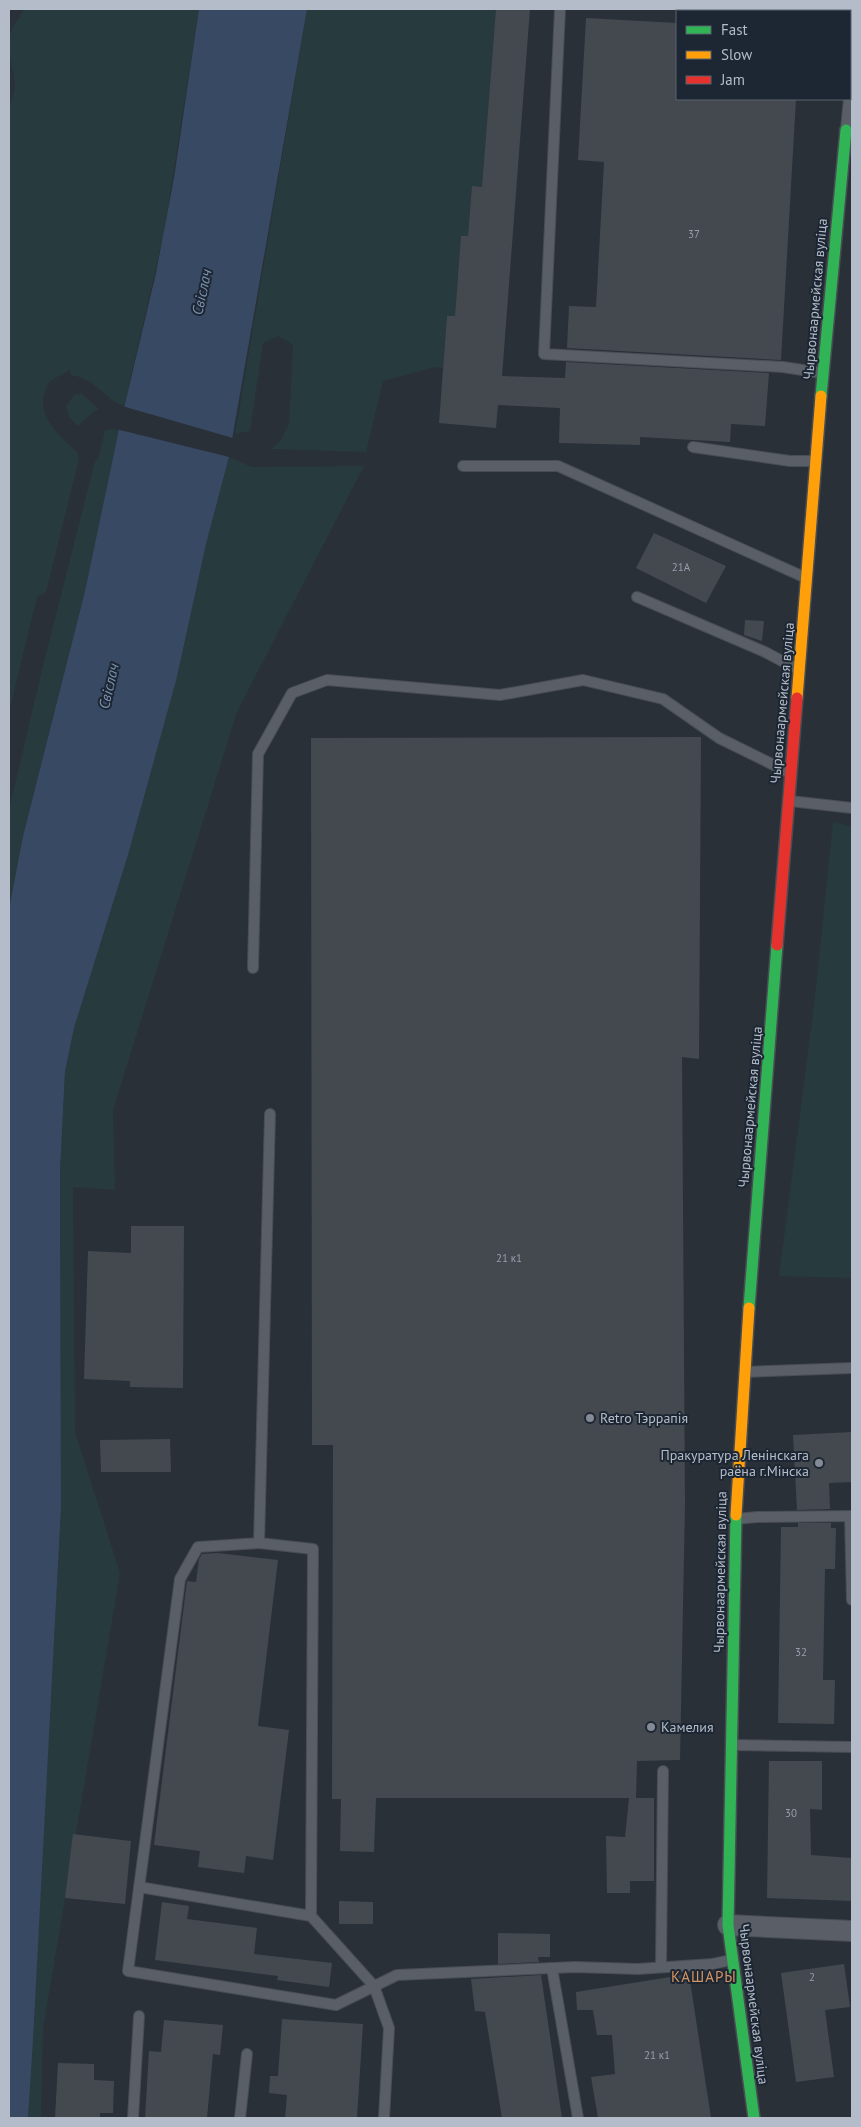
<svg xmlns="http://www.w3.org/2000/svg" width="861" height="2127" font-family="'PT Sans',sans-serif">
  <rect width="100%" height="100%" fill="#2a3038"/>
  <!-- green -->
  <g fill="#273a3e">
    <path d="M 24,9 L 199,9 L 164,233 L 124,406 C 102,398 97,379 71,375 L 70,370 L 50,381 C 31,413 55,430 77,452 L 79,459 L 46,592 L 37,597 L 9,712 L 9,105 C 23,81 7,66 9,41 C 9,31 19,18 24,9 Z"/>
    <path d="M 307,9 L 496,9 L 482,187 L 472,186 L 468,236 L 461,236 L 455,316 L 447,316 L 443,368 L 435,367 L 383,381 L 366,452 L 271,449 L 281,440 L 289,424 L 293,345 L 278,336 L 263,343 L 250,431 L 235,434 Z"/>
    <path d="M 82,394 L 99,409 L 92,413 L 78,426 L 69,417 L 66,406 L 74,395 Z"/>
    <path d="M 119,429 L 85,591 L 23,835 L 9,909 L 9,810 L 41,674 L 95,461 L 98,459 L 105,430 Z"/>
    <path d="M 229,457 L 252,467 L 364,466 L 237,712 L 113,1110 L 115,1190 L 73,1187 L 75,1432 L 120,1573 L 43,2029 L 41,2118 L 28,2118 L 61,1508 L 60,1170 L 65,1072 L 74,1028 L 128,855 L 177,677 L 206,544 Z"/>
    <path d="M 833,822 L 852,827 L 852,1278 L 779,1276 L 814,1006 Z"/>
  </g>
  <!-- water -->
  <path fill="#384963" d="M 199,9 L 307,9 L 229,457 L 206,544 L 177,677 L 128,855 L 74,1028 L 65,1072 L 60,1170 L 61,1508 L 33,2040 L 28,2118 L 9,2118 L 9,909 L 23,836 L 85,591 L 119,429 L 156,273 L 174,178 Z"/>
  <!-- pier -->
  <path fill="#2a3038" d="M 122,406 L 233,438 L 229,457 L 116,429 Z"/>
  <!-- building -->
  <g fill="#444950">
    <path d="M 496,9 L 530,9 L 502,376 L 565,378 L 566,362 L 769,373 L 765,426 L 731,424 L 730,442 L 640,437 L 640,445 L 559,443 L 560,408 L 498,405 L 496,428 L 439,423 L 447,316 L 455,316 L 461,236 L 468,236 L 472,186 L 482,187 Z"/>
    <path d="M 586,18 L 677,23 L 677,99 L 796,99 L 781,360 L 567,348 L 569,306 L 596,307 L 604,162 L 578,160 Z"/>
    <path d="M 654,533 L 726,566 L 706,603 L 636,568 Z"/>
    <path d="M 745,620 L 764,621 L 762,641 L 744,635 Z"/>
    <path d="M 701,737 L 699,1059 L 682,1057 L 685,1503 L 680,1760 L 637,1761 L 636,1798 L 376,1798 L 374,1852 L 340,1851 L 341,1799 L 332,1799 L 333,1445 L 312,1445 L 311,738 Z"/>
    <path d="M 131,1226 L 184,1226 L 183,1388 L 130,1387 L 130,1381 L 84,1379 L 88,1251 L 131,1253 Z"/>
    <path d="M 852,1432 L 852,1482 L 829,1483 L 830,1509 L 797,1510 L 793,1435 Z"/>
    <path d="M 170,1439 L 171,1472 L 101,1472 L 100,1440 Z"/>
    <path d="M 798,1523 L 831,1523 L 831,1528 L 836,1528 L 835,1569 L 825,1569 L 823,1680 L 835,1680 L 834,1724 L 778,1723 L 781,1527 L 798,1527 Z"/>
    <path d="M 218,1553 L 278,1560 L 258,1726 L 289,1730 L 273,1860 L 246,1856 L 244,1873 L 198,1867 L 200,1851 L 154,1845 L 187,1581 L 196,1582 L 199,1559 L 202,1554 Z"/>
    <path d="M 769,1761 L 822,1761 L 822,1810 L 810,1809 L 811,1855 L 852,1858 L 852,1901 L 767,1898 Z"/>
    <path d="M 629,1798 L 654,1798 L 654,1881 L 630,1881 L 630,1893 L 607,1893 L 606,1836 L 625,1837 Z"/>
    <path d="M 73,1834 L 131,1841 L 125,1904 L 65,1898 Z"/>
    <path d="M 339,1901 L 373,1902 L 373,1924 L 339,1924 Z"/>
    <path d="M 162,1902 L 189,1906 L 187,1919 L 257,1928 L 254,1954 L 332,1963 L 329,1987 L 277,1980 L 278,1976 L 155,1960 Z"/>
    <path d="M 498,1933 L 550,1934 L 550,1957 L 538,1957 L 539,1962 L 498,1964 Z"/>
    <path d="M 844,1964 L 850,2007 L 825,2010 L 834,2077 L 796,2082 L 781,1973 Z"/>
    <path d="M 689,1974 L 711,2118 L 598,2118 L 591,2077 L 615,2074 L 612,2035 L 597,2035 L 593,2010 L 577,2010 L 576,1992 Z"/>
    <path d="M 541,1975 L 562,2118 L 502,2118 L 485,2012 L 475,2011 L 471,1979 Z"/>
    <path d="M 282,2019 L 363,2024 L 357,2118 L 285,2118 L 287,2095 L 269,2093 L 270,2076 L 278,2076 Z"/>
    <path d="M 164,2020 L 223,2025 L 220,2055 L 213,2054 L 207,2118 L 145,2118 L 149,2051 L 161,2052 Z"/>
    <path d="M 58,2063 L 94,2064 L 94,2080 L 114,2081 L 113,2113 L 100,2113 L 100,2118 L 55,2118 Z"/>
  </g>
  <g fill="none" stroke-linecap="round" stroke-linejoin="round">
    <!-- lane casing -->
    <g stroke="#484c53" stroke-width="12">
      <g id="lane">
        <path d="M 560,9 L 544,354 L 783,367 L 822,373"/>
        <path d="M 844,9 L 845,11"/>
        <path d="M 850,17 L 852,20"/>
        <path d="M 850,92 L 852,68"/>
        <path d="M 846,129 L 849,99"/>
        <path d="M 693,447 L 790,461 L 815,461"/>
        <path d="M 463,466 L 558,466 L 806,578"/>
        <path d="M 637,597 L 765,652 L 797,669"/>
        <path d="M 790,801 L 852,808"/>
        <path d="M 253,968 L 258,754 L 292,693 L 327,680 L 500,695 L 583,680 L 663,699 L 719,738 L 790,773"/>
        <path d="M 270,1114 L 259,1543 L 198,1547 L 180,1579 L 128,1971 L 336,2005 L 397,1975 L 575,1967 L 638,1969 L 712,1964 L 731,1960"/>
        <path d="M 745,1372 L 852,1368"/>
        <path d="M 850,1516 L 852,1600"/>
        <path d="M 736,1519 L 757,1517 L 852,1516"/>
        <path d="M 259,1543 L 313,1549 L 311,1916 L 374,1986 L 389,2028 L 384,2118"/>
        <path d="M 733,1745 L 852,1747"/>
        <path d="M 139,1887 L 311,1916"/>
        <path d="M 661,1967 L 663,1771"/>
        <path d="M 552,1968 L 578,2118"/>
        <path d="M 133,2118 L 139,2016"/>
        <path d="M 240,2118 L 247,2054"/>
      </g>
    </g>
    <!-- street casing -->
    <g stroke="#484c53" stroke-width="22">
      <path id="street" d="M 728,1925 L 852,1931"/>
    </g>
    <!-- fast casing -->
    <g stroke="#484c53" stroke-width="14">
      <g id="fast">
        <path d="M 821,396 L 846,130"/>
        <path d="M 749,1308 L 777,945"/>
        <path d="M 736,1515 L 728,1925 L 754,2118"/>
      </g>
    </g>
    <!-- slow casing -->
    <g stroke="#484c53" stroke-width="14">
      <g id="slow">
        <path d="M 797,698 L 821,396"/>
        <path d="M 736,1515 L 749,1308"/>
      </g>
    </g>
    <!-- jam casing -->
    <g stroke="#484c53" stroke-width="14">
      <path id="jam" d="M 777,945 L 797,698"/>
    </g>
    <!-- lane -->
    <use href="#lane" stroke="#5a5e66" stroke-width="10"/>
    <!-- street -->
    <use href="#street" stroke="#5a5e66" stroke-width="20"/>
    <!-- fast -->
    <use href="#fast" stroke="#30b455" stroke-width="11"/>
    <!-- slow -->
    <use href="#slow" stroke="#ff9f0a" stroke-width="11"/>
    <!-- jam -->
    <use href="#jam" stroke="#e5322d" stroke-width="11"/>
  </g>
  <!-- markers -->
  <g fill="#848b96" stroke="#1d2633" stroke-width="2">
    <circle cx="590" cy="1418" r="5"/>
    <circle cx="819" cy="1463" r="5"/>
    <circle cx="651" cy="1727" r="5"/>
  </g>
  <g text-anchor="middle" stroke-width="4" stroke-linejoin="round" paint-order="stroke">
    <!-- number labels -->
    <g font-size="11" fill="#989fab">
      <text x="694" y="238">37</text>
      <text x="681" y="571">21А</text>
      <text x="509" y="1262">21 к1</text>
      <text x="801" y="1656">32</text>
      <text x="791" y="1817">30</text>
      <text x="812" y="1981">2</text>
      <text x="657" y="2059">21 к1</text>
    </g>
    <!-- street labels -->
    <g font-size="14" fill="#b4bcc9" stroke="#1d2633">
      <text transform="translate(815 299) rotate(-85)" y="5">Чырвонаармейская вуліца</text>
      <text transform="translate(782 703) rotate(-85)" y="5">Чырвонаармейская вуліца</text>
      <text transform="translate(750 1107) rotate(-85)" y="5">Чырвонаармейская вуліца</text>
      <text transform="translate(720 1572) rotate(-89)" y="5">Чырвонаармейская вуліца</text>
      <text transform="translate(754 2004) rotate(83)" y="5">Чырвонаармейская вуліца</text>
    </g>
    <!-- poi labels -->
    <g font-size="14" fill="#b4bcc9" stroke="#1d2633" text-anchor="start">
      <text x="600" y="1423">Retro Тэррапія</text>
      <text x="809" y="1460" text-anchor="end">Пракуратура Ленінскага<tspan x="809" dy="16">раёна г.Мінска</tspan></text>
      <text x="661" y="1732">Камелия</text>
    </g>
    <!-- water labels -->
    <g font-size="15" font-style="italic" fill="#7c92b1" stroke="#1d2633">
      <text transform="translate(202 292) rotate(-78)" y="5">Свіслач</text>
      <text transform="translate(109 686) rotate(-77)" y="5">Свіслач</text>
    </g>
    <!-- neighbourhood labels -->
    <g font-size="15" letter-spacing="1" fill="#d59563" stroke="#1d2633">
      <text x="704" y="1982">КАШАРЫ</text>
    </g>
  </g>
  <!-- border -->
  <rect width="861" height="2127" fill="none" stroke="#b4bcc9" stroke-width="20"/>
  <!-- legend -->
  <rect x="676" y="10" width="175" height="90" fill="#1d2633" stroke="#59626f"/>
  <rect x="686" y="26" width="25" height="8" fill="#30b455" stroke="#59626f"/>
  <text x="721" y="35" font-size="15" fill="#b4bcc9">Fast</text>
  <rect x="686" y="51" width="25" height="8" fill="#ff9f0a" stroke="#59626f"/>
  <text x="721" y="60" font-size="15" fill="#b4bcc9">Slow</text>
  <rect x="686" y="76" width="25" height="8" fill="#e5322d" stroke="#59626f"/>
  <text x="721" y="85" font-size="15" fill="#b4bcc9">Jam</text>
</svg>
